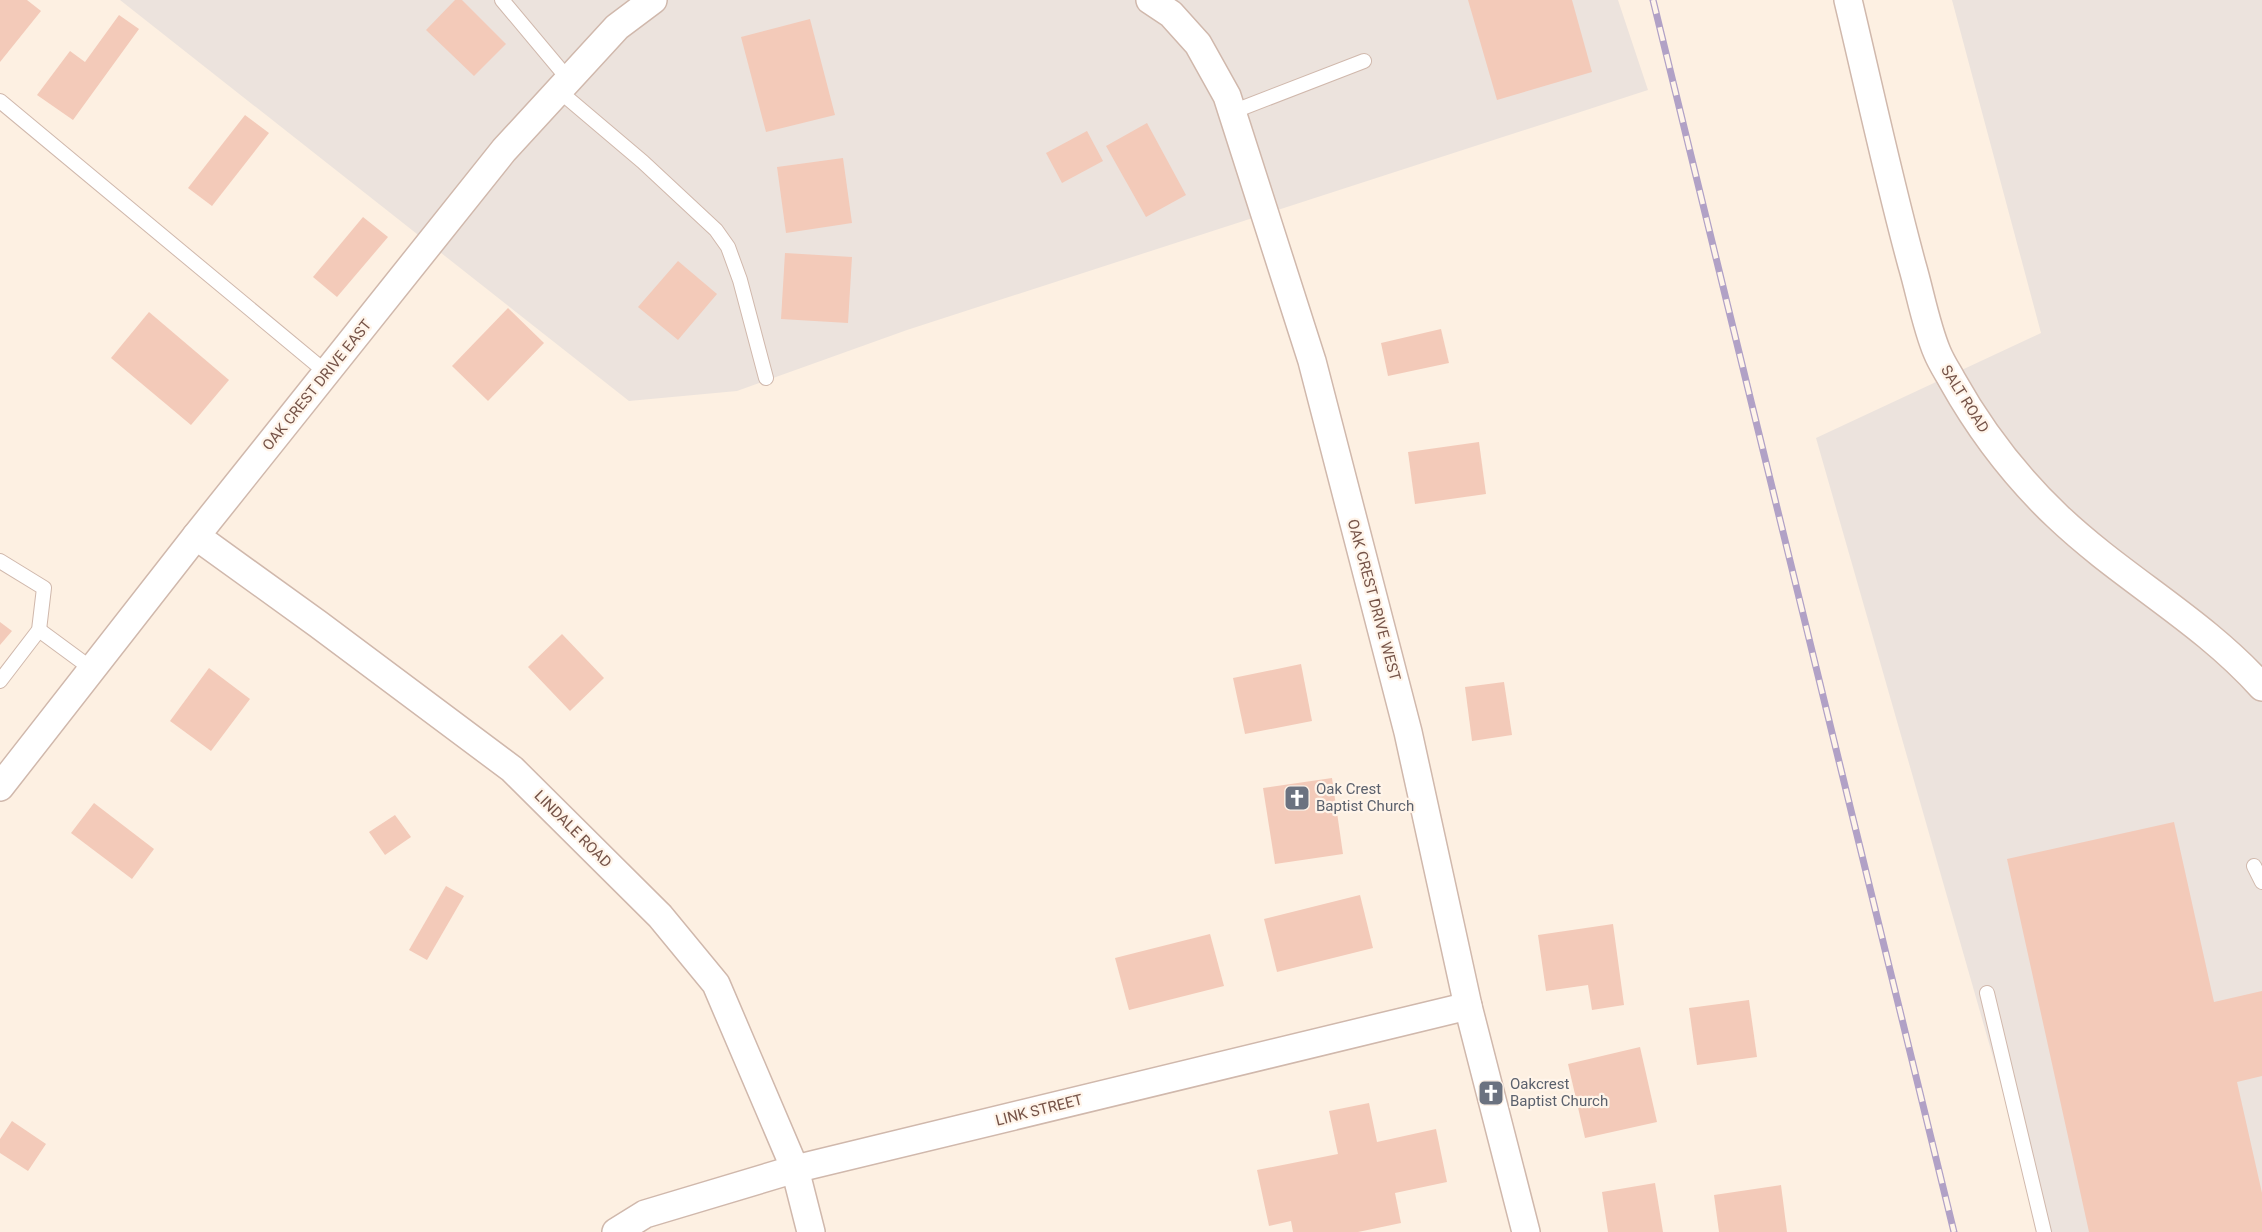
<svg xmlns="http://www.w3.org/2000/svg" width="2262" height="1232" font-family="Roboto,sans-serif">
  <rect width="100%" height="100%" fill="#fdf0e2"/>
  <!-- industrial -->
  <g fill="#ece3dd">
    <path d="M 120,0 L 1618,0 L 1648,90 L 907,330 L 737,391 L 629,401 Z"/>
    <path d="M 1952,0 L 2262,0 L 2262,1232 L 2043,1232 L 1816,438 L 2041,333 Z"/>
  </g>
  <!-- building -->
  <g fill="#f3cab9">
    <path d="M 0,0 L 27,0 L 41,11 L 0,62 Z"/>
    <path d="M 455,0 L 462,0 L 506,44 L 474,76 L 426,30 Z"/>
    <path d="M 1468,0 L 1572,0 L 1592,72 L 1497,100 Z"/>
    <path d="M 119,15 L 139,29 L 73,120 L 37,95 L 70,51 L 85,62 Z"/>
    <path d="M 810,19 L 835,115 L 766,132 L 741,37 Z"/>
    <path d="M 245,115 L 269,133 L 212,206 L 188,188 Z"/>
    <path d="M 1147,123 L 1186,195 L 1146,217 L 1106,146 Z"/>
    <path d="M 1087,131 L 1103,161 L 1062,183 L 1046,153 Z"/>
    <path d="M 843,158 L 852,223 L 786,233 L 777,167 Z"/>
    <path d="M 363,217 L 388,237 L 337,297 L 313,277 Z"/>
    <path d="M 785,253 L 852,257 L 848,323 L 781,319 Z"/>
    <path d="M 678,261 L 717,294 L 678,340 L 638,307 Z"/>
    <path d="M 508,308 L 544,343 L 488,401 L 452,366 Z"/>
    <path d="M 149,312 L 229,380 L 191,425 L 111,358 Z"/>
    <path d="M 1441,329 L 1449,363 L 1388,376 L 1381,343 Z"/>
    <path d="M 1479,442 L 1486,494 L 1415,504 L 1408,452 Z"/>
    <path d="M 0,622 L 12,631 L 0,645 Z"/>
    <path d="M 562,634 L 604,678 L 570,711 L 528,667 Z"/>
    <path d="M 1301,664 L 1312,721 L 1245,734 L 1233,678 Z"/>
    <path d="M 209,668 L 250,699 L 211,751 L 170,721 Z"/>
    <path d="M 1504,682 L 1512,735 L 1472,741 L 1465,687 Z"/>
    <path d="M 1332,778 L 1343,854 L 1275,864 L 1263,788 Z"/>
    <path d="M 94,803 L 154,849 L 132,879 L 71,833 Z"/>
    <path d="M 395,815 L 411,837 L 385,855 L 369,832 Z"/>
    <path d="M 2174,822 L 2214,1002 L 2262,991 L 2262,1076 L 2237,1082 L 2262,1193 L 2262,1232 L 2089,1232 L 2007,859 Z"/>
    <path d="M 446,886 L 464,896 L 427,960 L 409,950 Z"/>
    <path d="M 1360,895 L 1373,948 L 1277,972 L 1264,919 Z"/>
    <path d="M 1613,924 L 1624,1005 L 1592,1010 L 1588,985 L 1546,991 L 1538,935 Z"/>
    <path d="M 1210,934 L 1224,986 L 1129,1010 L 1115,958 Z"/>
    <path d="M 1749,1000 L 1757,1057 L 1697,1065 L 1689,1008 Z"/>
    <path d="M 1640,1047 L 1657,1122 L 1585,1138 L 1568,1064 Z"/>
    <path d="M 1369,1103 L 1377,1142 L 1436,1129 L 1447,1182 L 1395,1193 L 1401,1223 L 1358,1232 L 1293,1232 L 1291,1221 L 1269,1226 L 1257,1170 L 1338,1154 L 1329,1111 Z"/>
    <path d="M 12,1121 L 46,1144 L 28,1171 L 0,1153 L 0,1139 Z"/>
    <path d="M 1655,1183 L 1663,1232 L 1608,1232 L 1602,1192 Z"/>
    <path d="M 1781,1185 L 1787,1232 L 1719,1232 L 1714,1195 Z"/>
  </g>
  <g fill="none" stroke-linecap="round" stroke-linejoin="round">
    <!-- service casing -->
    <g stroke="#d0b8ac" stroke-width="16">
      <g id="service">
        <path d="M 502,0 L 569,80"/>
        <path d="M 558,90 L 643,162 L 716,230 L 728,247 L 740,280 L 766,378"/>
        <path d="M 0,101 L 327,373"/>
        <path d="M 1232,112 L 1364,61"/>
        <path d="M 0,561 L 44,588 L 39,630 L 0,681"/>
        <path d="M 39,630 L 92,669"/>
        <path d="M 2254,866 L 2262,882"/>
        <path d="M 1987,993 L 2044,1232"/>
      </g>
    </g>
    <!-- minor casing -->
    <g stroke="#d0b8ac" stroke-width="30">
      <g id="minor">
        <path d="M 1150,0 L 1171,14 L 1198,44 L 1227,96 L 1312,361 L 1408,732 L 1468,1006 L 1526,1232"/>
        <path d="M 1848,0 C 1869,88 1888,177 1912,265 C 1920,292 1926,326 1937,352 C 1941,362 1947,371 1952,380 C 1980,430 2016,477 2057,516 C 2122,578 2202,620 2262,687"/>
        <path d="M 196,536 L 318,624 L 512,769 L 660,916 L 716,984 L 795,1169 L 811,1232"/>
        <path d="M 0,787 L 196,536 L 504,150 L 617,27 L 653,0"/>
        <path d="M 616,1232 L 645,1214 L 795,1169 L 1468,1006"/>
      </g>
    </g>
    <!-- service -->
    <use href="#service" stroke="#fff" stroke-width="14"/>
    <!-- minor -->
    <use href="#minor" stroke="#fff" stroke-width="27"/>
    <!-- rail casing -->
    <g stroke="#b1a1c6" stroke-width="7">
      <path id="rail" d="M 1653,0 L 1954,1232"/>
    </g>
    <!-- rail -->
    <use href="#rail" stroke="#fff4e9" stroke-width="4.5" stroke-dasharray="14" stroke-linecap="butt"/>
  </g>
  <!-- icons -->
  <defs>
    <g id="church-square" transform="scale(1.35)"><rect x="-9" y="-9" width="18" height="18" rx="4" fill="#6b7280" stroke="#fff4e9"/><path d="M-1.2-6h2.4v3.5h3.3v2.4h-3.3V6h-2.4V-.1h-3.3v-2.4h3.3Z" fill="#fff"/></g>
  </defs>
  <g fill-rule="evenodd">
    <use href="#church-square" x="1297" y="798"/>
    <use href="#church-square" x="1491" y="1093"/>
  </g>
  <g text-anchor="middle" stroke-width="4.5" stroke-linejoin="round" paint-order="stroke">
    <!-- street labels -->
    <g font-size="15" fill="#755348" stroke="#fff4e9">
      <text transform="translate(317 385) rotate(-51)" y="5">OAK CREST DRIVE EAST</text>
      <text transform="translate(1965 399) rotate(58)" y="5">SALT ROAD</text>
      <text transform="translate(1374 600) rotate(75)" y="5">OAK CREST DRIVE WEST</text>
      <text transform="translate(573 829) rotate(45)" y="5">LINDALE ROAD</text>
      <text transform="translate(1039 1110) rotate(-14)" y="5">LINK STREET</text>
    </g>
    <!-- worship labels -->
    <g font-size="15" fill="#5b616d" stroke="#fff4e9" text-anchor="start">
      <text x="1316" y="794">Oak Crest<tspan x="1316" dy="17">Baptist Church</tspan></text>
      <text x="1510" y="1089">Oakcrest<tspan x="1510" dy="17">Baptist Church</tspan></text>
    </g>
  </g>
</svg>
